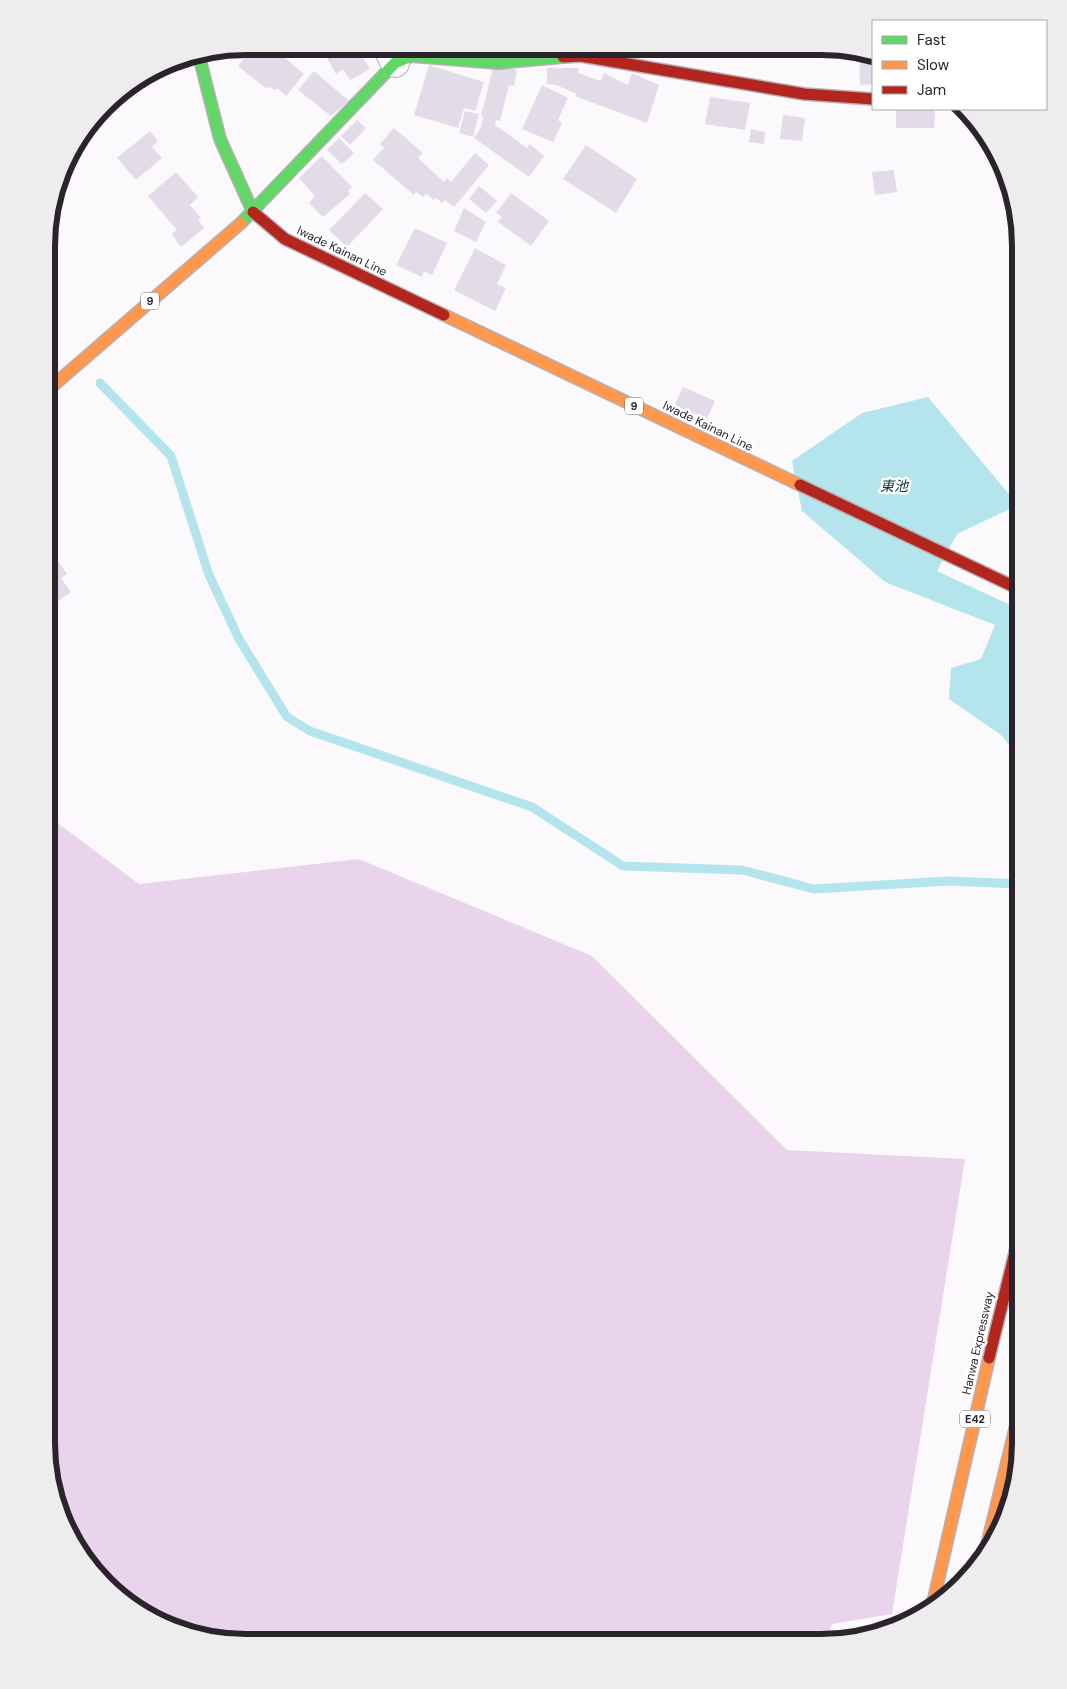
<svg xmlns="http://www.w3.org/2000/svg" width="1067" height="1689" font-family="'DM Sans','Noto Sans JP',sans-serif">
  <rect width="100%" height="100%" fill="#fcf9fc"/>
  <!-- forest -->
  <path fill="#ead4ec" d="M 47,815 L 139,884 L 359,859 L 592,956 L 787,1150 L 965,1159 L 892,1614 L 832,1624 L 827,1642 L 821,1643 L 221,1641 L 170,1628 L 125,1602 L 87,1564 L 61,1519 L 46,1443 Z"/>
  <!-- water -->
  <path fill="#b4e5ed" d="M 928,397 L 1018,505 L 957,534 L 937,571 L 1021,610 L 1021,759 L 1001,735 L 949,699 L 951,668 L 981,659 L 995,625 L 885,582 L 802,511 L 792,461 L 862,413 Z"/>
  <g fill="none" stroke-linecap="round" stroke-linejoin="round">
    <!-- stream -->
    <path stroke="#b4e5ed" stroke-width="9" d="M 100,383 L 171,456 L 209,575 L 239,639 L 287,717 L 310,731 L 532,807 L 623,866 L 742,870 L 814,889 L 948,881 L 1021,884"/>
  </g>
  <!-- building -->
  <g fill="#e1dce7">
    <path d="M 247,46 L 228,59 L 223,51 L 246,46 Z"/>
    <path d="M 254,46 L 271,46 L 304,74 L 286,96 L 277,88 L 275,90 L 270,87 L 267,89 L 238,66 Z"/>
    <path d="M 304,46 L 330,46 L 313,56 Z"/>
    <path d="M 335,47 L 356,47 L 370,69 L 350,80 L 343,69 L 336,74 L 324,53 Z"/>
    <path d="M 466,47 L 521,47 L 520,55 Z"/>
    <path d="M 859,51 L 873,55 L 873,84 L 860,85 Z"/>
    <path d="M 494,64 L 517,70 L 514,86 L 509,85 L 500,121 L 496,120 L 495,125 L 527,148 L 530,144 L 544,156 L 529,177 L 474,138 L 481,128 L 483,117 L 481,116 Z"/>
    <path d="M 429,65 L 484,82 L 475,111 L 464,108 L 458,128 L 414,115 Z"/>
    <path d="M 547,68 L 579,68 L 578,73 L 601,81 L 604,73 L 628,85 L 632,73 L 659,85 L 647,123 L 575,96 L 577,94 L 556,85 L 547,84 Z"/>
    <path d="M 314,71 L 349,101 L 331,116 L 298,90 Z"/>
    <path d="M 542,85 L 568,98 L 558,120 L 562,123 L 553,142 L 522,129 Z"/>
    <path d="M 710,97 L 750,103 L 745,130 L 705,124 Z"/>
    <path d="M 896,109 L 935,109 L 934,128 L 896,128 Z"/>
    <path d="M 465,111 L 479,114 L 473,137 L 459,133 Z"/>
    <path d="M 783,115 L 805,118 L 802,141 L 780,139 Z"/>
    <path d="M 357,120 L 366,128 L 350,145 L 341,136 Z"/>
    <path d="M 394,128 L 423,153 L 418,158 L 444,182 L 447,178 L 451,182 L 475,153 L 489,165 L 454,207 L 445,200 L 442,203 L 436,198 L 434,200 L 426,194 L 423,197 L 416,192 L 414,195 L 373,160 L 384,148 L 380,144 Z"/>
    <path d="M 751,129 L 765,132 L 764,144 L 749,142 Z"/>
    <path d="M 150,131 L 158,141 L 152,147 L 162,158 L 136,180 L 117,158 Z"/>
    <path d="M 339,138 L 354,153 L 342,164 L 327,150 Z"/>
    <path d="M 586,145 L 637,179 L 616,213 L 563,179 Z"/>
    <path d="M 322,156 L 352,187 L 348,191 L 350,194 L 323,217 L 309,203 L 315,196 L 299,178 Z"/>
    <path d="M 894,170 L 897,192 L 875,195 L 872,172 Z"/>
    <path d="M 176,172 L 198,197 L 190,205 L 201,218 L 198,220 L 204,228 L 181,247 L 172,234 L 177,230 L 148,196 Z"/>
    <path d="M 479,186 L 497,201 L 486,213 L 469,199 Z"/>
    <path d="M 365,193 L 383,209 L 347,247 L 329,230 Z"/>
    <path d="M 511,193 L 549,221 L 531,246 L 498,222 L 502,217 L 496,213 Z"/>
    <path d="M 464,208 L 486,222 L 476,242 L 454,231 Z"/>
    <path d="M 415,228 L 447,243 L 432,275 L 424,271 L 422,277 L 396,265 Z"/>
    <path d="M 475,248 L 506,265 L 497,284 L 506,288 L 495,311 L 454,290 Z"/>
    <path d="M 48,338 L 54,341 L 48,353 Z"/>
    <path d="M 683,387 L 715,401 L 707,419 L 675,405 Z"/>
    <path d="M 47,546 L 67,574 L 61,578 L 71,592 L 47,609 Z"/>
  </g>
  <g fill="none" stroke-linecap="round" stroke-linejoin="round">
    <!-- street casing -->
    <g stroke="#b4b0b4" stroke-width="30">
      <path id="street" d="M 387,47 L 395,63"/>
    </g>
    <!-- fast casing -->
    <g stroke="#b4b0b4" stroke-width="14">
      <g id="fast">
        <path d="M 199,56 L 220,139 L 253,212"/>
        <path d="M 241,223 L 395,63 L 411,56 L 498,63 L 563,57"/>
      </g>
    </g>
    <!-- slow casing -->
    <g stroke="#b4b0b4" stroke-width="14">
      <g id="slow">
        <path d="M 444,315 L 800,485"/>
        <path d="M 48,390 L 241,223"/>
        <path d="M 984,1557 L 1020,1409"/>
        <path d="M 932,1607 L 989,1358"/>
      </g>
    </g>
    <!-- jam casing -->
    <g stroke="#b4b0b4" stroke-width="14">
      <g id="jam">
        <path d="M 563,57 L 581,56 L 804,94 L 873,99"/>
        <path d="M 253,212 L 285,239 L 444,315"/>
        <path d="M 800,485 L 1021,590"/>
        <path d="M 989,1358 L 1020,1232"/>
      </g>
    </g>
    <!-- street -->
    <use href="#street" stroke="#fffeff" stroke-width="28"/>
    <!-- fast -->
    <use href="#fast" stroke="#63d668" stroke-width="11"/>
    <!-- slow -->
    <use href="#slow" stroke="#ff974d" stroke-width="11"/>
    <!-- jam -->
    <use href="#jam" stroke="#b3261e" stroke-width="11"/>
  </g>
  <g text-anchor="middle" stroke-width="5" stroke-linejoin="round" paint-order="stroke">
    <!-- shield labels -->
    <g fill="#fff" stroke="#6b666c" stroke-width="1">
      <rect x="141" y="292.5" width="18" height="17" rx="4"/>
      <rect x="625" y="397.5" width="18" height="17" rx="4"/>
      <rect x="960" y="1410.5" width="30" height="17" rx="4"/>
    </g>
    <g font-size="11" font-weight="bold" fill="#2c242d">
      <text x="150" y="305">9</text>
      <text x="634" y="410">9</text>
      <text x="975" y="1423">E42</text>
    </g>
    <!-- street labels -->
    <g font-size="12" fill="#2c242d" stroke="#fff">
      <text transform="translate(342 251) rotate(26)" y="4">Iwade Kainan Line</text>
      <text transform="translate(708 426) rotate(26)" y="4">Iwade Kainan Line</text>
      <text transform="translate(978 1343) rotate(-77)" y="4">Hanwa Expressway</text>
    </g>
    <!-- water labels -->
    <g font-size="14" font-style="italic" fill="#113438" stroke="#fff">
      <text x="894" y="491">東池</text>
    </g>
  </g>
  <!-- crop -->
  <path d="M0 0H1067V1689H0ZM246 55H821A191 191 0 0 1 1012 246V1443A191 191 0 0 1 821 1634H246A191 191 0 0 1 55 1443V246A191 191 0 0 1 246 55Z" fill="#eeedee" fill-rule="evenodd"/>
  <path fill="none" stroke="#2c242d" stroke-width="6" d="M246 55H821A191 191 0 0 1 1012 246V1443A191 191 0 0 1 821 1634H246A191 191 0 0 1 55 1443V246A191 191 0 0 1 246 55Z"/>
  <!-- legend -->
  <rect x="872" y="20" width="175" height="90" fill="#ffffff" stroke="#aba7ab"/>
  <rect x="882" y="36" width="25" height="8" fill="#63d668" stroke="#aba7ab"/>
  <text x="917" y="45" font-size="15" fill="#2c242d">Fast</text>
  <rect x="882" y="61" width="25" height="8" fill="#ff974d" stroke="#aba7ab"/>
  <text x="917" y="70" font-size="15" fill="#2c242d">Slow</text>
  <rect x="882" y="86" width="25" height="8" fill="#b3261e" stroke="#aba7ab"/>
  <text x="917" y="95" font-size="15" fill="#2c242d">Jam</text>
</svg>
